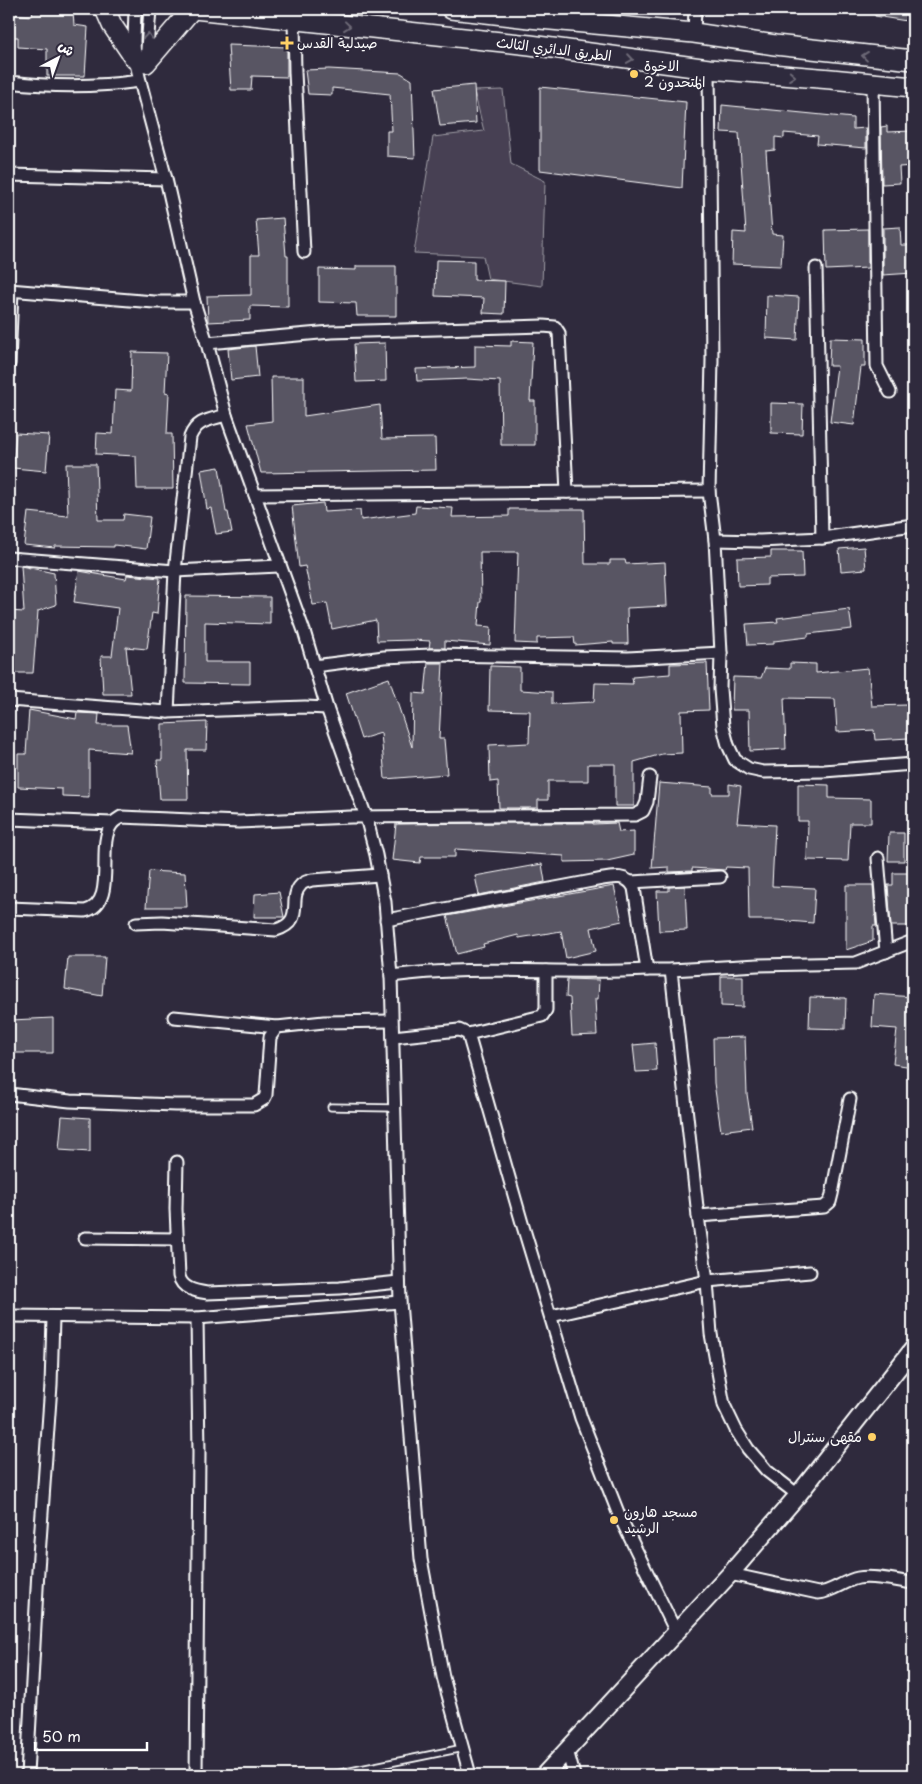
<svg xmlns="http://www.w3.org/2000/svg" width="922" height="1784" font-family="'Playpen Sans','Playpen Sans Arabic',sans-serif">
  <rect width="100%" height="100%" fill="#2f2a3d"/>
  <filter id="ink" filterUnits="userSpaceOnUse"><feTurbulence type="fractalNoise" baseFrequency=".02" numOctaves="2"/><feDisplacementMap in="SourceGraphic" scale="10" xChannelSelector="R" yChannelSelector="G"/><feConvolveMatrix kernelMatrix="1 2 1 2 8 2 1 2 1" color-interpolation-filters="sRGB"/></filter>
  <g filter="url(#ink)">
    <!-- green -->
    <path fill="#464152" stroke="#a2a0a8" d="M 503,90 L 511,164 L 545,181 L 542,286 L 488,279 L 483,256 L 414,253 L 433,137 L 484,131 L 474,91 Z"/>
    <!-- building -->
    <g fill="#595564" stroke="#fff">
      <path d="M 33,9 L 48,9 L 73,12 L 74,25 L 88,27 L 85,76 L 47,76 L 47,49 L 18,47 L 18,37 L 9,37 L 9,14 L 32,16 Z"/>
      <path d="M 875,9 L 913,9 L 913,22 L 875,16 Z"/>
      <path d="M 228,45 L 287,47 L 287,77 L 252,76 L 251,90 L 231,90 Z"/>
      <path d="M 329,69 L 401,73 L 412,80 L 415,158 L 387,156 L 387,131 L 392,131 L 390,94 L 332,88 L 332,95 L 308,94 L 305,70 Z"/>
      <path d="M 474,85 L 476,123 L 440,126 L 434,89 Z"/>
      <path d="M 540,87 L 686,102 L 682,188 L 540,170 Z"/>
      <path d="M 722,105 L 853,118 L 853,129 L 866,128 L 866,148 L 817,144 L 818,136 L 784,133 L 784,138 L 775,137 L 775,150 L 766,151 L 772,234 L 783,235 L 781,266 L 732,264 L 733,232 L 746,233 L 739,133 L 721,132 Z"/>
      <path d="M 887,126 L 887,132 L 913,131 L 913,166 L 899,167 L 900,183 L 882,184 L 881,127 Z"/>
      <path d="M 283,218 L 286,256 L 288,256 L 288,307 L 250,306 L 250,320 L 208,322 L 207,296 L 251,295 L 251,255 L 259,255 L 256,220 Z"/>
      <path d="M 900,227 L 901,245 L 913,245 L 913,273 L 883,275 L 883,228 Z"/>
      <path d="M 868,229 L 868,268 L 826,270 L 825,230 Z"/>
      <path d="M 436,260 L 474,261 L 474,280 L 505,281 L 504,314 L 483,313 L 484,298 L 435,296 Z"/>
      <path d="M 356,266 L 396,266 L 396,316 L 357,316 L 356,303 L 319,302 L 319,269 L 356,270 Z"/>
      <path d="M 767,295 L 799,297 L 797,340 L 766,338 Z"/>
      <path d="M 830,338 L 865,339 L 865,367 L 861,367 L 854,425 L 830,422 L 837,366 L 829,366 Z"/>
      <path d="M 511,341 L 533,342 L 530,401 L 535,401 L 535,445 L 501,445 L 500,381 L 467,379 L 417,381 L 416,369 L 475,367 L 475,345 L 511,346 Z"/>
      <path d="M 385,343 L 386,381 L 356,382 L 354,344 Z"/>
      <path d="M 255,346 L 258,377 L 231,380 L 228,349 Z"/>
      <path d="M 132,352 L 167,353 L 165,392 L 169,393 L 167,434 L 172,434 L 173,489 L 137,489 L 136,456 L 96,454 L 97,433 L 113,434 L 115,390 L 131,391 Z"/>
      <path d="M 271,377 L 304,377 L 304,416 L 380,405 L 382,439 L 435,438 L 436,470 L 261,473 L 248,424 L 272,421 Z"/>
      <path d="M 771,403 L 803,404 L 802,434 L 771,433 Z"/>
      <path d="M 16,433 L 49,435 L 46,471 L 13,468 Z"/>
      <path d="M 66,464 L 96,464 L 98,520 L 123,520 L 124,514 L 150,517 L 146,549 L 114,545 L 114,547 L 55,546 L 55,548 L 24,545 L 28,512 L 68,516 Z"/>
      <path d="M 219,467 L 226,512 L 228,512 L 232,532 L 216,534 L 211,508 L 207,509 L 201,470 Z"/>
      <path d="M 323,503 L 324,512 L 360,510 L 361,520 L 415,513 L 416,506 L 453,508 L 452,517 L 509,516 L 509,509 L 584,509 L 585,564 L 610,564 L 610,560 L 625,560 L 626,564 L 665,562 L 667,606 L 627,608 L 628,644 L 613,644 L 613,642 L 575,645 L 574,637 L 537,638 L 537,644 L 515,643 L 518,552 L 480,552 L 481,602 L 480,602 L 478,626 L 491,627 L 490,645 L 445,641 L 445,648 L 429,648 L 430,641 L 414,640 L 377,641 L 376,620 L 332,629 L 327,603 L 313,605 L 305,566 L 299,567 L 292,506 Z"/>
      <path d="M 864,547 L 866,569 L 841,571 L 839,549 Z"/>
      <path d="M 771,551 L 802,551 L 803,577 L 767,578 L 767,585 L 738,586 L 737,558 L 771,557 Z"/>
      <path d="M 21,566 L 54,573 L 56,605 L 38,611 L 33,673 L 9,673 L 9,611 L 24,612 Z"/>
      <path d="M 79,571 L 126,579 L 127,575 L 160,578 L 157,614 L 152,613 L 147,649 L 126,647 L 131,694 L 103,694 L 101,656 L 112,656 L 118,608 L 74,602 Z"/>
      <path d="M 186,596 L 270,597 L 270,624 L 205,622 L 205,662 L 250,662 L 250,684 L 185,683 Z"/>
      <path d="M 849,609 L 852,629 L 808,634 L 808,637 L 774,641 L 774,644 L 748,645 L 746,624 L 778,622 L 777,618 Z"/>
      <path d="M 428,663 L 443,663 L 439,739 L 444,739 L 447,774 L 385,779 L 381,733 L 361,739 L 346,693 L 389,678 L 412,747 L 413,693 L 425,694 Z"/>
      <path d="M 707,663 L 709,710 L 681,711 L 682,753 L 662,754 L 634,762 L 634,806 L 615,806 L 615,764 L 588,764 L 588,781 L 548,781 L 548,800 L 538,800 L 538,808 L 499,808 L 498,781 L 490,782 L 489,745 L 529,743 L 530,711 L 489,710 L 490,666 L 520,667 L 520,690 L 552,692 L 552,704 L 594,702 L 595,683 L 633,684 L 632,677 L 670,674 L 670,664 Z"/>
      <path d="M 790,663 L 816,664 L 816,673 L 868,668 L 872,706 L 907,705 L 909,738 L 875,740 L 874,730 L 837,732 L 835,699 L 784,698 L 786,749 L 750,751 L 749,710 L 732,710 L 733,677 L 761,678 L 765,668 L 790,669 Z"/>
      <path d="M 29,710 L 76,719 L 77,713 L 99,714 L 98,725 L 127,725 L 131,753 L 89,750 L 89,797 L 62,796 L 62,789 L 18,787 L 18,754 L 26,754 Z"/>
      <path d="M 207,722 L 206,750 L 187,750 L 188,799 L 160,799 L 157,760 L 162,760 L 162,724 Z"/>
      <path d="M 659,783 L 712,787 L 712,794 L 729,794 L 729,784 L 741,786 L 737,823 L 775,825 L 772,886 L 815,888 L 813,923 L 776,920 L 749,920 L 748,868 L 726,867 L 725,870 L 692,868 L 692,871 L 669,872 L 669,867 L 652,868 Z"/>
      <path d="M 798,784 L 829,785 L 829,798 L 871,799 L 871,823 L 850,823 L 848,861 L 807,860 L 808,821 L 798,821 Z"/>
      <path d="M 500,823 L 593,823 L 593,824 L 617,823 L 619,832 L 634,831 L 634,855 L 607,861 L 564,862 L 564,856 L 455,849 L 455,857 L 421,857 L 420,863 L 392,860 L 396,824 Z"/>
      <path d="M 889,833 L 904,833 L 904,861 L 888,861 Z"/>
      <path d="M 542,864 L 545,882 L 479,895 L 475,876 Z"/>
      <path d="M 149,871 L 185,873 L 187,907 L 146,907 Z"/>
      <path d="M 893,873 L 913,873 L 913,926 L 891,926 L 888,885 L 893,885 Z"/>
      <path d="M 846,885 L 873,885 L 876,926 L 873,926 L 873,941 L 846,950 Z"/>
      <path d="M 614,886 L 622,921 L 591,928 L 596,951 L 566,958 L 561,931 L 519,938 L 518,935 L 483,944 L 484,947 L 457,954 L 447,916 Z"/>
      <path d="M 685,886 L 687,930 L 659,931 L 657,891 L 669,891 L 669,887 Z"/>
      <path d="M 279,892 L 284,917 L 254,917 L 255,894 Z"/>
      <path d="M 68,957 L 105,957 L 102,996 L 65,989 Z"/>
      <path d="M 721,976 L 743,976 L 743,1007 L 721,1006 Z"/>
      <path d="M 567,979 L 599,980 L 598,999 L 595,999 L 597,1035 L 572,1036 L 570,998 L 566,997 Z"/>
      <path d="M 874,994 L 913,997 L 911,1038 L 913,1038 L 913,1067 L 893,1064 L 897,1029 L 872,1027 Z"/>
      <path d="M 810,997 L 846,998 L 845,1029 L 809,1028 Z"/>
      <path d="M 53,1018 L 53,1053 L 9,1053 L 11,1020 Z"/>
      <path d="M 745,1037 L 747,1094 L 752,1127 L 721,1131 L 714,1083 L 713,1038 Z"/>
      <path d="M 655,1043 L 657,1071 L 636,1072 L 633,1045 Z"/>
      <path d="M 62,1116 L 90,1118 L 90,1152 L 59,1150 Z"/>
    </g>
    <g fill="none" stroke-linecap="round" stroke-linejoin="round">
      <!-- service casing -->
      <g stroke="#fff" stroke-width="9">
        <g id="service">
          <path d="M 331,1107 L 395,1108"/>
          <path d="M 336,1774 L 463,1748"/>
        </g>
      </g>
      <!-- minor casing -->
      <g stroke="#fff" stroke-width="15">
        <g id="minor">
          <path d="M 135,9 L 134,41 L 135,59 L 140,81 L 166,179 L 194,302 L 207,343 L 226,415 L 304,631 L 327,708 L 366,817 L 376,855 L 385,902 L 391,976 L 400,1302 L 421,1559 L 443,1677 L 470,1775"/>
          <path d="M 294,21 L 295,72 L 304,252"/>
          <path d="M 694,33 L 695,9"/>
          <path d="M 146,62 L 150,9"/>
          <path d="M 709,69 L 712,360 L 709,491 L 715,540 L 721,653 L 720,689 L 723,726 L 728,745 L 735,760 L 749,769 L 763,772 L 824,771 L 913,764"/>
          <path d="M 9,82 C 52,87 97,87 140,81"/>
          <path d="M 873,83 L 877,366 L 890,392"/>
          <path d="M 9,175 L 166,179"/>
          <path d="M 816,268 L 822,538"/>
          <path d="M 9,290 L 154,302 L 194,302"/>
          <path d="M 207,343 L 331,332 L 543,326 L 555,327 L 559,333 L 567,492"/>
          <path d="M 9,364 L 12,290"/>
          <path d="M 255,495 L 709,491"/>
          <path d="M 715,540 L 760,541 L 822,538 L 913,525"/>
          <path d="M 9,558 L 175,571 L 279,566"/>
          <path d="M 314,666 L 384,657 L 431,655 L 628,658 L 721,653"/>
          <path d="M 9,700 L 168,712 L 305,707 L 327,708"/>
          <path d="M 168,712 L 175,571 L 190,437 C 197,420 209,420 226,415"/>
          <path d="M 9,819 L 112,823"/>
          <path d="M 878,858 L 886,952"/>
          <path d="M 631,882 L 720,877"/>
          <path d="M 9,908 L 85,911 C 119,903 95,846 112,824 C 114,821 118,819 121,817 L 239,822 L 351,817 L 635,815 L 643,811 L 647,802 L 650,777"/>
          <path d="M 386,920 L 592,881 C 607,879 626,871 634,888 L 647,970 L 671,970"/>
          <path d="M 136,923 L 162,922 L 276,930 C 306,921 287,899 301,885 C 303,882 309,881 312,880 L 380,875"/>
          <path d="M 391,976 C 476,964 562,975 647,970"/>
          <path d="M 174,1017 L 277,1027"/>
          <path d="M 468,1034 L 542,1016 L 546,1010 L 546,971"/>
          <path d="M 393,1037 L 459,1030 L 468,1034 L 522,1223 L 581,1418 L 619,1515 L 676,1632"/>
          <path d="M 9,1094 L 70,1101 L 175,1105 L 254,1105 L 264,1099 L 266,1095 L 270,1037 L 277,1027 L 324,1022 L 391,1021"/>
          <path d="M 177,1162 L 176,1209 L 179,1276 C 182,1289 195,1291 207,1293 L 340,1288 L 399,1282"/>
          <path d="M 698,1216 L 824,1207 L 830,1202 L 832,1194 L 850,1099"/>
          <path d="M 85,1238 L 177,1239"/>
          <path d="M 9,1316 L 197,1318 L 400,1302"/>
          <path d="M 551,1316 L 707,1281 L 810,1272"/>
          <path d="M 798,1495 L 767,1471 L 748,1449 L 736,1430 L 724,1405 L 711,1334 L 707,1281 L 698,1216 L 671,970 L 758,965 L 856,963 L 913,941"/>
          <path d="M 730,1574 L 818,1593 C 833,1592 843,1581 858,1578 C 873,1575 898,1581 913,1583"/>
          <path d="M 567,1750 L 574,1775"/>
          <path d="M 27,1775 L 38,1570 L 51,1385 L 53,1318"/>
          <path d="M 196,1775 L 199,1453 L 197,1318"/>
        </g>
      </g>
      <!-- secondary casing -->
      <g stroke="#fff" stroke-width="20">
        <path id="secondary" d="M 544,1775 L 730,1574 L 798,1495 L 913,1349"/>
      </g>
      <!-- primary casing -->
      <g stroke="#fff" stroke-width="22">
        <g id="primary">
          <path d="M 105,9 L 112,25 L 135,59"/>
          <path d="M 194,9 L 530,45 L 709,69 L 831,79 L 913,87"/>
          <path d="M 451,9 L 529,18 L 694,33 L 775,45 L 913,60"/>
          <path d="M 146,63 L 192,9"/>
        </g>
      </g>
      <!-- service -->
      <use href="#service" stroke="#2f2a3d" stroke-width="5.5"/>
      <!-- minor -->
      <use href="#minor" stroke="#2f2a3d" stroke-width="11"/>
      <!-- secondary -->
      <use href="#secondary" stroke="#2f2a3d" stroke-width="16"/>
      <!-- primary -->
      <use href="#primary" stroke="#2f2a3d" stroke-width="19"/>
    </g>
    <!-- one-way arrows -->
    <defs><path id="oneway-chevron" d="M-2-3.5L2.5 0L-2 3.5" fill="none" stroke-width="1.6" stroke-linecap="round" stroke-linejoin="round" transform="scale(1.25)"/></defs>
    <g stroke="#6d6a77">
      <use href="#oneway-chevron" transform="translate(347 26) rotate(6)"/>
      <use href="#oneway-chevron" transform="translate(148 36) rotate(-86)"/>
      <use href="#oneway-chevron" transform="translate(865 56) rotate(-173)"/>
      <use href="#oneway-chevron" transform="translate(630 59) rotate(8)"/>
      <use href="#oneway-chevron" transform="translate(792 76) rotate(4)"/>
    </g>
  </g>
  <!-- markers -->
  <g fill="#ffd166" stroke="#2f2a3d" stroke-width="2">
    <path d="M284.5 35.5h5v5h5v5h-5v5h-5v-5h-5v-5h5z"/>
    <circle cx="634" cy="74" r="5"/>
    <circle cx="872" cy="1437" r="5"/>
    <circle cx="614" cy="1520" r="5"/>
  </g>
  <g text-anchor="middle" stroke-width="4" stroke-linejoin="round" paint-order="stroke">
    <!-- poi labels -->
    <g font-size="14" fill="#fff" stroke="#2f2a3d" text-anchor="start">
      <text x="297" y="48">صيدلية القدس</text>
      <text x="644" y="71">الاخوة<tspan x="644" dy="16">المتحدون 2</tspan></text>
      <text x="862" y="1442" text-anchor="end">مقهى سنترال</text>
      <text x="624" y="1517">مسجد هارون<tspan x="624" dy="16">الرشيد</tspan></text>
    </g>
    <!-- street labels -->
    <g font-size="14" fill="#fff" stroke="#2f2a3d">
      <text transform="translate(554 49) rotate(7)" y="5">الطريق الدائري الثالث</text>
    </g>
  </g>
  <!-- margin -->
  <rect width="922" height="1784" fill="none" stroke="#2f2a3d" stroke-width="30"/>
  <rect x="15" y="15" width="892" height="1754" fill="none" stroke="#fff" stroke-width="2" filter="url(#ink)"/>
  <!-- north arrow -->
  <g transform="translate(58 58) rotate(41)" stroke="#2f2a3d" stroke-width="4" paint-order="stroke">
  <path d="M0-4L9 19L0 12L-9 19Z" fill="#ffffff"/>
  <text y="-8" font-size="14" font-weight="bold" text-anchor="middle" fill="#ffffff">ش</text>
  </g>
  <!-- scale -->
  <path d="M35 1742v8h112v-8" fill="none" stroke="#ffffff" stroke-width="2.5"/>
  <text x="42" y="1742" font-size="15" fill="#ffffff" stroke="#2f2a3d" stroke-width="4" paint-order="stroke">50 m</text>
</svg>
